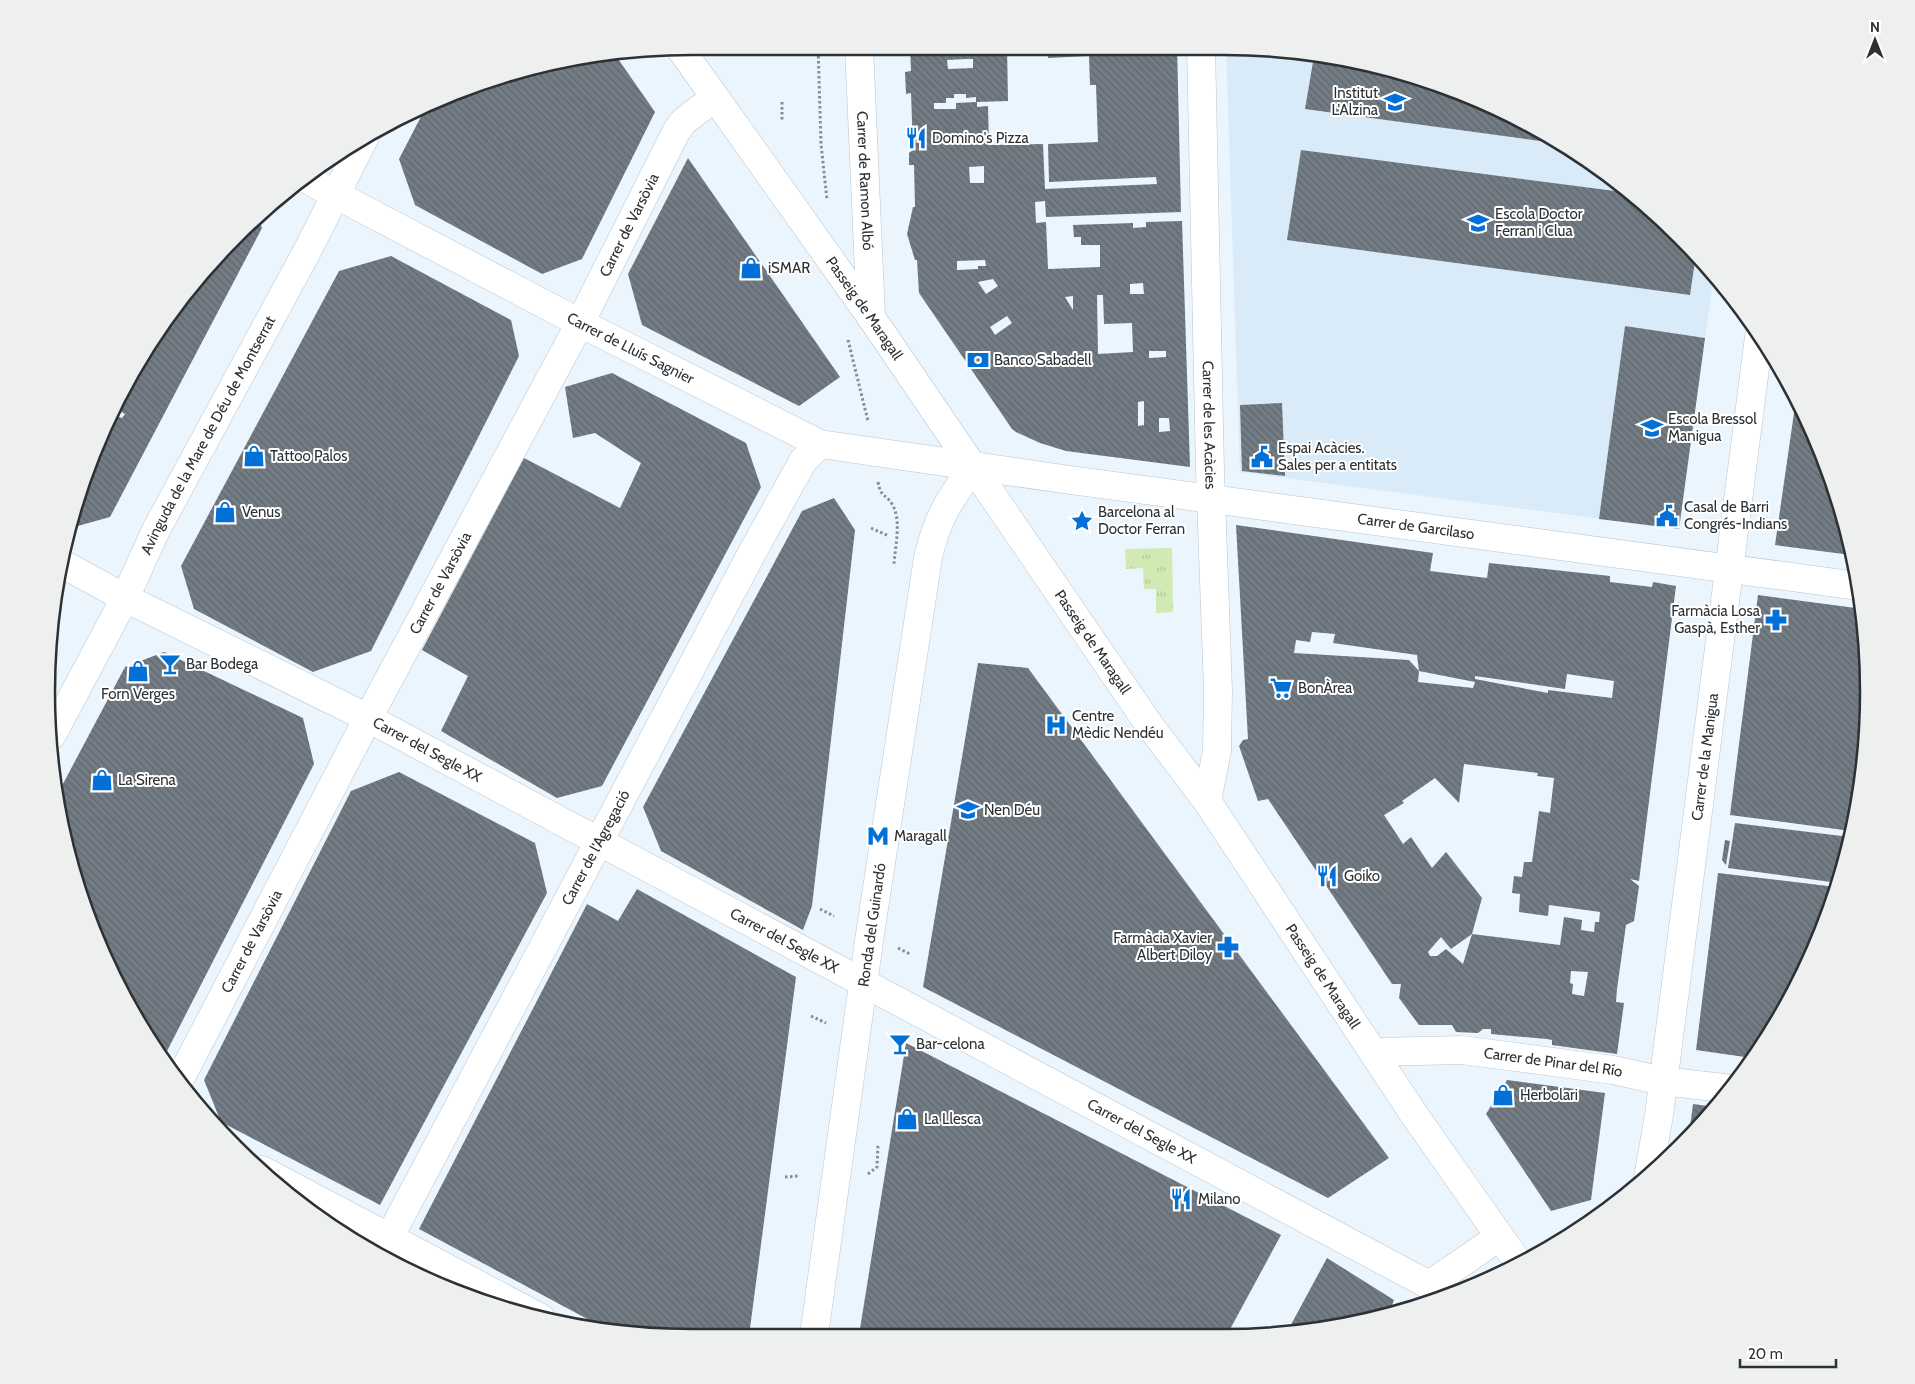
<svg xmlns="http://www.w3.org/2000/svg" width="1915" height="1384" font-family="Cabin,sans-serif">
  <defs>
    <pattern id="park-tufts" width="24" height="20" patternUnits="userSpaceOnUse" patternTransform="scale(1.25)"><rect width="24" height="20" fill="#d0eab4"/><path d="M3 7l-1-3M5 7V3M7 7l1-3M15 17l-1-3M17 17v-4M19 17l1-3" fill="none" stroke="#b3c99b"/></pattern>
    <pattern id="building-back-hatch" width="6" height="6" patternUnits="userSpaceOnUse" patternTransform="scale(1.25)"><rect width="6" height="6" fill="#737c84"/><path d="M-1 5l2 2M0 0l6 6M5-1l2 2" fill="none" stroke="#5f666d"/></pattern>
  </defs>
  <rect width="100%" height="100%" fill="#ebf5fe"/>
  <!-- built -->
  <path fill="#d9eaf8" d="M 1226,46 L 1349,59 L 1470,95 L 1546,133 L 1649,206 L 1709,266 L 1714,274 L 1679,529 L 1240,472 Z"/>
  <!-- park -->
  <path fill="url(#park-tufts)" d="M 1172,548 L 1173,612 L 1156,613 L 1156,589 L 1144,589 L 1143,568 L 1126,569 L 1125,549 Z"/>
  <!-- building -->
  <g fill="url(#building-back-hatch)" fill-rule="evenodd">
    <path d="M 910,46 L 1007,46 L 1008,101 L 977,102 L 977,107 L 988,106 L 989,145 L 1043,144 L 1045,189 L 1157,184 L 1156,177 L 1049,182 L 1048,144 L 1098,142 L 1096,85 L 1090,85 L 1089,56 L 1048,58 L 1047,46 L 1177,46 L 1181,212 L 1046,217 L 1045,201 L 1035,202 L 1036,223 L 1046,222 L 1048,269 L 1100,267 L 1100,245 L 1081,245 L 1081,237 L 1074,237 L 1073,225 L 1133,223 L 1133,228 L 1146,227 L 1146,222 L 1182,221 L 1190,467 L 1066,451 L 1040,443 L 1016,432 L 1012,429 L 919,293 L 917,260 L 915,260 L 907,234 L 913,207 L 915,207 L 914,165 L 909,165 L 909,153 L 913,150 L 911,93 L 906,94 L 905,72 L 911,71 ZM 966,59 L 973,59 L 973,68 L 948,69 L 947,60 ZM 954,94 L 966,94 L 966,98 L 976,97 L 976,102 L 956,103 L 956,109 L 934,109 L 934,103 L 946,103 L 946,98 L 954,98 ZM 984,166 L 984,183 L 970,183 L 969,167 ZM 985,260 L 986,266 L 978,266 L 978,269 L 957,270 L 957,261 ZM 993,279 L 998,286 L 986,294 L 978,282 ZM 1143,283 L 1144,294 L 1130,294 L 1130,284 ZM 1097,295 L 1103,295 L 1104,324 L 1132,323 L 1133,352 L 1098,354 ZM 1073,296 L 1073,310 L 1065,297 ZM 1007,316 L 1012,323 L 995,335 L 990,327 ZM 1149,351 L 1166,351 L 1166,357 L 1149,358 ZM 1144,401 L 1144,425 L 1138,426 L 1138,402 ZM 1159,418 L 1169,418 L 1170,431 L 1159,432 Z"/>
    <path d="M 1259,50 L 1349,59 L 1470,95 L 1546,133 L 1562,144 L 1305,109 L 1313,62 L 1269,56 Z"/>
    <path d="M 616,56 L 655,112 L 582,259 L 542,274 L 415,205 L 399,159 L 427,105 L 525,68 Z"/>
    <path d="M 1301,150 L 1630,193 L 1649,206 L 1696,254 L 1690,295 L 1287,240 Z"/>
    <path d="M 688,158 L 840,377 L 799,406 L 642,325 L 628,274 Z"/>
    <path d="M 259,220 L 262,228 L 110,517 L 67,529 L 89,471 L 93,473 L 96,468 L 91,464 L 110,413 L 122,418 L 125,414 L 118,410 L 125,397 L 121,395 L 206,266 Z"/>
    <path d="M 391,256 L 511,320 L 519,356 L 371,651 L 313,672 L 194,609 L 181,566 L 339,271 Z"/>
    <path d="M 1625,326 L 1705,338 L 1679,529 L 1599,519 Z"/>
    <path d="M 612,373 L 746,443 L 761,487 L 602,786 L 557,798 L 441,731 L 468,676 L 422,650 L 524,458 L 620,508 L 641,463 L 595,433 L 573,438 L 565,387 Z"/>
    <path d="M 1796,399 L 1835,485 L 1851,555 L 1775,545 Z"/>
    <path d="M 1282,403 L 1285,476 L 1242,471 L 1240,405 Z"/>
    <path d="M 834,498 L 855,530 L 812,906 L 803,930 L 661,851 L 643,807 L 802,511 Z"/>
    <path d="M 1236,525 L 1433,553 L 1430,571 L 1487,578 L 1489,563 L 1610,576 L 1610,582 L 1652,587 L 1653,582 L 1676,586 L 1639,881 L 1630,879 L 1639,886 L 1634,921 L 1626,925 L 1617,989 L 1616,1002 L 1624,1003 L 1617,1054 L 1552,1045 L 1552,1040 L 1547,1039 L 1491,1034 L 1491,1029 L 1483,1029 L 1478,1033 L 1456,1032 L 1452,1025 L 1419,1025 L 1399,998 L 1401,984 L 1392,984 L 1268,799 L 1258,801 L 1239,746 L 1243,740 L 1248,739 ZM 1312,632 L 1335,634 L 1333,643 L 1417,655 L 1419,671 L 1409,660 L 1294,653 L 1296,640 L 1310,642 ZM 1419,671 L 1475,682 L 1473,688 L 1418,682 ZM 1567,674 L 1614,681 L 1612,698 L 1548,690 L 1548,693 L 1475,679 L 1475,676 L 1565,689 ZM 1464,764 L 1538,773 L 1537,776 L 1554,778 L 1550,813 L 1539,811 L 1532,862 L 1524,862 L 1522,877 L 1514,876 L 1512,893 L 1520,894 L 1519,912 L 1548,916 L 1549,905 L 1600,912 L 1599,922 L 1595,922 L 1594,932 L 1581,930 L 1582,920 L 1564,917 L 1560,945 L 1472,934 L 1482,898 L 1446,852 L 1432,868 L 1411,837 L 1403,844 L 1384,815 L 1404,803 L 1402,801 L 1435,778 L 1459,803 ZM 1472,934 L 1463,964 L 1446,949 L 1437,956 L 1430,956 L 1428,952 L 1441,937 L 1451,949 ZM 1571,971 L 1588,972 L 1584,996 L 1572,994 L 1573,984 L 1570,983 Z"/>
    <path d="M 1758,595 L 1863,609 L 1867,735 L 1851,831 L 1730,815 Z"/>
    <path d="M 164,652 L 303,718 L 314,764 L 165,1055 L 113,977 L 68,859 L 56,797 L 125,667 Z"/>
    <path d="M 978,663 L 1028,668 L 1389,1158 L 1328,1198 L 923,987 Z"/>
    <path d="M 399,772 L 535,843 L 547,893 L 380,1205 L 221,1122 L 204,1080 L 351,791 Z"/>
    <path d="M 1735,823 L 1850,837 L 1847,859 L 1838,883 L 1728,868 Z"/>
    <path d="M 1725,840 L 1730,841 L 1726,865 L 1722,860 Z"/>
    <path d="M 1718,873 L 1836,887 L 1802,978 L 1752,1058 L 1696,1050 Z"/>
    <path d="M 637,889 L 796,977 L 749,1336 L 650,1336 L 606,1329 L 419,1229 L 587,904 L 618,921 Z"/>
    <path d="M 906,1043 L 1281,1235 L 1228,1333 L 859,1335 Z"/>
    <path d="M 1507,1080 L 1605,1093 L 1591,1200 L 1551,1211 L 1486,1114 Z"/>
    <path d="M 1693,1104 L 1715,1107 L 1689,1135 Z"/>
    <path d="M 1327,1258 L 1394,1300 L 1388,1316 L 1308,1332 L 1287,1332 Z"/>
  </g>
  <g fill="none" stroke-linecap="round" stroke-linejoin="round">
    <!-- minor casing -->
    <g stroke="#bbc5cd" stroke-width="29">
      <g id="minor">
        <path id="s1" d="M 1201,46 L 1210,471 L 1218,690 L 1217,751 L 1207,801"/>
        <path id="s2" d="M 306,179 L 580,323 L 820,444 L 1063,479 L 1858,586"/>
        <path id="s3" d="M 61,563 L 125,598 L 368,718 L 1429,1285"/>
        <path id="s4" d="M 1373,1052 L 1462,1050 L 1613,1070 L 1663,1081 L 1732,1089"/>
        <path id="s5" d="M 180,1079 L 368,718 L 580,323 L 676,132 L 683,122 L 714,98"/>
        <path d="M 262,1170 L 541,1318"/>
        <path id="s6" d="M 1648,1178 L 1659,1115 L 1759,337"/>
        <path id="s7" d="M 380,1255 L 753,551 L 803,461 L 820,444"/>
        <path d="M 1429,1285 L 1499,1237"/>
      </g>
    </g>
    <!-- tertiary casing -->
    <g stroke="#bbc5cd" stroke-width="29">
      <g id="tertiary">
        <path id="s8" d="M 52,735 L 125,598 L 156,530 L 305,255 L 365,137"/>
      </g>
    </g>
    <!-- secondary casing -->
    <g stroke="#bbc5cd" stroke-width="29">
      <g id="secondary">
        <path id="s9" d="M 973,467 L 1150,726 L 1207,801 L 1415,1116 L 1519,1264"/>
      </g>
    </g>
    <!-- primary casing -->
    <g stroke="#bbc5cd" stroke-width="29">
      <g id="primary">
        <path id="s10" d="M 859,46 L 871,317"/>
        <path id="s11" d="M 680,48 L 871,317 L 973,467 C 950,499 937,518 928,558 L 870,934 L 814,1335"/>
      </g>
    </g>
    <!-- path -->
    <g stroke="#878d93" stroke-width="3" stroke-dasharray="2.5 2.5" stroke-linecap="butt">
      <path d="M 818,46 L 821,144 L 827,200"/>
      <path d="M 782,102 L 782,122"/>
      <path d="M 848,340 L 868,421"/>
      <path d="M 878,482 C 881,498 885,493 892,504 C 902,520 895,547 894,564"/>
      <path d="M 871,528 L 889,536"/>
      <path d="M 820,909 L 834,916"/>
      <path d="M 898,948 L 910,954"/>
      <path d="M 811,1016 L 826,1023"/>
      <path d="M 868,1174 L 877,1167 L 878,1144"/>
      <path d="M 785,1177 L 799,1176"/>
    </g>
    <!-- minor -->
    <use href="#minor" stroke="#fff" stroke-width="28"/>
    <!-- tertiary -->
    <use href="#tertiary" stroke="#fff" stroke-width="28"/>
    <!-- secondary -->
    <use href="#secondary" stroke="#fff" stroke-width="28"/>
    <!-- primary -->
    <use href="#primary" stroke="#fff" stroke-width="28"/>
  </g>
  <!-- icons -->
  <defs>
    <g id="school-bare" transform="scale(1.725)"><path d="M0-5L7-2L0 1L-7-2ZM-4 1L0 2.5L4 1V4Q0 6-4 4Z" fill="#0270d7" stroke="#fff" stroke-width="2.5" paint-order="stroke"/></g>
    <g id="restaurant-bare" transform="scale(1.725)"><path d="M-5-6h1v4h1v-4h1v4h1v-4h1v5L-1.5 .5V6h-2V.5L-5-1ZM5-6V6H3V1.5H1.5Q1.5-4 5-6Z" fill="#0270d7" stroke="#fff" stroke-width="2.5" paint-order="stroke"/></g>
    <g id="shop-bare" transform="scale(1.725)"><path d="M-5-2.5h2.3a2.7 3.5 0 0 1 5.4 0H5L5.5 6h-11ZM-1.5-2.5h3a1.5 2.3 0 0 0-3 0Z" fill="#0270d7" stroke="#fff" stroke-width="2.5" paint-order="stroke"/></g>
    <g id="bank-bare" transform="scale(1.725)"><path d="M-6-4H6V4H-6ZM0-2.3a2.3 2.3 0 1 0 0 4.6a2.3 2.3 0 1 0 0-4.6Z" fill="#0270d7" stroke="#fff" stroke-width="2.5" paint-order="stroke"/></g>
    <g id="civic-bare" transform="scale(1.725)"><path d="M-.6-6.5H3V-4.5H.6V-3L4-1V1h2V6H-6V1h2V-1L-.6-3ZM-1.2 2.5V6h2.4V2.5Z" fill="#0270d7" stroke="#fff" stroke-width="2.5" paint-order="stroke"/></g>
    <g id="sight-bare" transform="scale(1.725)"><path d="M0-6L1.8-2.2L6-1.7L2.9 1.2L3.7 5.4L0 3.3L-3.7 5.4L-2.9 1.2L-6-1.7L-1.8-2.2Z" fill="#0270d7" stroke="#fff" stroke-width="2.5" paint-order="stroke"/></g>
    <g id="pharmacy-bare" transform="scale(1.725)"><path d="M-2-6h4v4h4v4h-4v4h-4v-4h-4v-4h4Z" fill="#0270d7" stroke="#fff" stroke-width="2.5" paint-order="stroke"/></g>
    <g id="bar-bare" transform="scale(1.725)"><path d="M-6-5H6L.8 .8V4.5H3.5V6h-7V4.5H-.8V.8Z" fill="#0270d7" stroke="#fff" stroke-width="2.5" paint-order="stroke"/></g>
    <g id="supermarket-bare" transform="scale(1.725)"><path d="M-6-5.5h2.5l.6 2H6L4.5 2H-2.5L-4.4-4H-6ZM-1.5 3.2a1.3 1.3 0 1 0 .1 0ZM3 3.2a1.3 1.3 0 1 0 .1 0Z" fill="#0270d7" stroke="#fff" stroke-width="2.5" paint-order="stroke"/></g>
    <g id="hospital-bare" transform="scale(1.725)"><path d="M-5-5h3v3.5h4V-5h3V5h-3V1.5h-4V5h-3Z" fill="#0270d7" stroke="#fff" stroke-width="2.5" paint-order="stroke"/></g>
    <g id="metro-bare" transform="scale(1.725)"><path d="M-5.5 5V-5H-3L0 0L3-5H5.5V5H3V-.5L0 4L-3-.5V5Z" fill="#0270d7" stroke="#fff" stroke-width="2.5" paint-order="stroke"/></g>
  </defs>
  <g fill-rule="evenodd">
    <use href="#school-bare" x="1395" y="102"/>
    <use href="#restaurant-bare" x="916" y="138"/>
    <use href="#school-bare" x="1478" y="223"/>
    <use href="#shop-bare" x="751" y="268"/>
    <use href="#bank-bare" x="978" y="360"/>
    <use href="#school-bare" x="1652" y="428"/>
    <use href="#shop-bare" x="254" y="456"/>
    <use href="#civic-bare" x="1262" y="457"/>
    <use href="#shop-bare" x="225" y="512"/>
    <use href="#civic-bare" x="1667" y="516"/>
    <use href="#sight-bare" x="1082" y="521"/>
    <use href="#pharmacy-bare" x="1776" y="620"/>
    <use href="#bar-bare" x="170" y="664"/>
    <use href="#shop-bare" x="138" y="671"/>
    <use href="#supermarket-bare" x="1281" y="688"/>
    <use href="#hospital-bare" x="1056" y="725"/>
    <use href="#shop-bare" x="102" y="780"/>
    <use href="#school-bare" x="968" y="810"/>
    <use href="#metro-bare" x="878" y="836"/>
    <use href="#restaurant-bare" x="1327" y="876"/>
    <use href="#pharmacy-bare" x="1228" y="947"/>
    <use href="#bar-bare" x="900" y="1044"/>
    <use href="#shop-bare" x="1503" y="1095"/>
    <use href="#shop-bare" x="907" y="1119"/>
    <use href="#restaurant-bare" x="1181" y="1199"/>
  </g>
  <g text-anchor="middle" stroke-width="4" stroke-linejoin="round" paint-order="stroke">
    <!-- poi labels -->
    <g font-size="15" fill="#2d3134" stroke="#fff" text-anchor="start">
      <text x="1378" y="98" text-anchor="end">Institut<tspan x="1378" dy="17">L'Alzina</tspan></text>
      <text x="932" y="143">Domino's Pizza</text>
      <text x="1495" y="219">Escola Doctor<tspan x="1495" dy="17">Ferran i Clua</tspan></text>
      <text x="768" y="273">iSMAR</text>
      <text x="994" y="365">Banco Sabadell</text>
      <text x="1668" y="424">Escola Bressol<tspan x="1668" dy="17">Manigua</tspan></text>
      <text x="1278" y="453">Espai Acàcies.<tspan x="1278" dy="17">Sales per a entitats</tspan></text>
      <text x="270" y="461">Tattoo Palos</text>
      <text x="1684" y="512">Casal de Barri<tspan x="1684" dy="17">Congrés-Indians</tspan></text>
      <text x="242" y="517">Venus</text>
      <text x="1098" y="517">Barcelona al<tspan x="1098" dy="17">Doctor Ferran</tspan></text>
      <text x="1760" y="616" text-anchor="end">Farmàcia Losa<tspan x="1760" dy="17">Gaspà, Esther</tspan></text>
      <text x="186" y="669">Bar Bodega</text>
      <text x="1298" y="693">BonÀrea</text>
      <text x="138" y="699" text-anchor="middle">Forn Verges</text>
      <text x="1072" y="721">Centre<tspan x="1072" dy="17">Mèdic Nendéu</tspan></text>
      <text x="118" y="785">La Sirena</text>
      <text x="984" y="815">Nen Déu</text>
      <text x="894" y="841">Maragall</text>
      <text x="1344" y="881">Goiko</text>
      <text x="1212" y="943" text-anchor="end">Farmàcia Xavier<tspan x="1212" dy="17">Albert Diloy</tspan></text>
      <text x="916" y="1049">Bar-celona</text>
      <text x="1520" y="1100">Herbolari</text>
      <text x="924" y="1124">La Llesca</text>
      <text x="1198" y="1204">Milano</text>
    </g>
    <!-- street labels -->
    <g font-size="15" fill="#2d3134" stroke="#fff">
      <text dy="5" stroke="none"><textPath href="#s10" startOffset="135">Carrer de Ramon Albó</textPath></text>
      <text dy="5" stroke="none"><textPath href="#s5" startOffset="965">Carrer de Varsòvia</textPath></text>
      <text dy="5" stroke="none"><textPath href="#s11" startOffset="319">Passeig de Maragall</textPath></text>
      <text dy="5" stroke="none"><textPath href="#s2" startOffset="366">Carrer de Lluís Sagnier</textPath></text>
      <text dy="5" stroke="none"><textPath href="#s1" startOffset="379">Carrer de les Acàcies</textPath></text>
      <text dy="5" stroke="none"><textPath href="#s8" startOffset="338">Avinguda de la Mare de Déu de Montserrat</textPath></text>
      <text dy="5" stroke="none"><textPath href="#s2" startOffset="1180">Carrer de Garcilaso</textPath></text>
      <text dy="5" stroke="none"><textPath href="#s5" startOffset="560">Carrer de Varsòvia</textPath></text>
      <text dy="5" stroke="none"><textPath href="#s9" startOffset="212">Passeig de Maragall</textPath></text>
      <text dy="5" stroke="none"><textPath href="#s3" startOffset="411">Carrer del Segle XX</textPath></text>
      <text dy="5" stroke="none"><textPath href="#s6" startOffset="425">Carrer de la Manigua</textPath></text>
      <text dy="5" stroke="none"><textPath href="#s7" startOffset="461">Carrer de l'Agregació</textPath></text>
      <text transform="translate(872 925) rotate(-82)" y="5">Ronda del Guinardó</text>
      <text dy="5" stroke="none"><textPath href="#s3" startOffset="816">Carrer del Segle XX</textPath></text>
      <text dy="5" stroke="none"><textPath href="#s5" startOffset="155">Carrer de Varsòvia</textPath></text>
      <text dy="5" stroke="none"><textPath href="#s9" startOffset="618">Passeig de Maragall</textPath></text>
      <text dy="5" stroke="none"><textPath href="#s4" startOffset="181">Carrer de Pinar del Río</textPath></text>
      <text dy="5" stroke="none"><textPath href="#s3" startOffset="1221">Carrer del Segle XX</textPath></text>
    </g>
  </g>
  <!-- crop -->
  <path d="M0 0H1915V1384H0ZM692 55H1223A637 637 0 0 1 1860 692V692A637 637 0 0 1 1223 1329H692A637 637 0 0 1 55 692V692A637 637 0 0 1 692 55Z" fill="#eeefef" fill-rule="evenodd"/>
  <path fill="none" stroke="#2d3134" stroke-width="2.5" d="M692 55H1223A637 637 0 0 1 1860 692V692A637 637 0 0 1 1223 1329H692A637 637 0 0 1 55 692V692A637 637 0 0 1 692 55Z"/>
  <!-- north arrow -->
  <g transform="translate(1875 40)" stroke="#ffffff" stroke-width="4" paint-order="stroke">
  <path d="M0-4L9 19L0 12L-9 19Z" fill="#2d3134"/>
  <text y="-8" font-size="14" font-weight="bold" text-anchor="middle" fill="#2d3134">N</text>
  </g>
  <!-- scale -->
  <path d="M1740 1359v8h96v-8" fill="none" stroke="#2d3134" stroke-width="2.5"/>
  <text x="1748" y="1359" font-size="15" fill="#2d3134" stroke="#ffffff" stroke-width="4" paint-order="stroke">20 m</text>
</svg>
